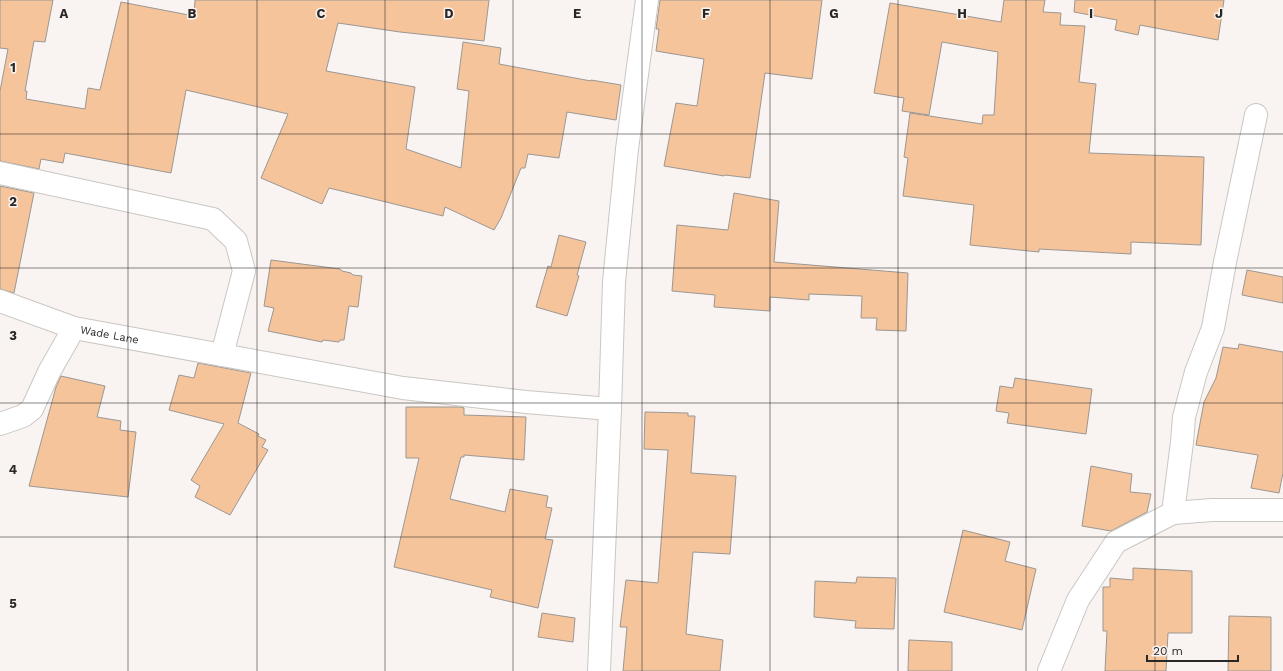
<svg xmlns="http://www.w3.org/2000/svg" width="1283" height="671" font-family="'Work Sans',sans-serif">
  <rect width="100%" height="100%" fill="#f9f4f1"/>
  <!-- building -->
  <g fill="#f6c49a" stroke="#9b9794">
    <path d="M 0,0 L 53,0 L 45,42 L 34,41 L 25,91 L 27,91 L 26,99 L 85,109 L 88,88 L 100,90 L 121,2 L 194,16 L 195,0 L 489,0 L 484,41 L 400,32 L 338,23 L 326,71 L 415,87 L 406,149 L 461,168 L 469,91 L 457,89 L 463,42 L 501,48 L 499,64 L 591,81 L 591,80 L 621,85 L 616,120 L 567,112 L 559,158 L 528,154 L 525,168 L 521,168 L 501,218 L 494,230 L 445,207 L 443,216 L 329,188 L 322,204 L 261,178 L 288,114 L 186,90 L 171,173 L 65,153 L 63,163 L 41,159 L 39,169 L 0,161 L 0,91 L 8,49 L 0,48 Z"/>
    <path d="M 660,0 L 822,0 L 812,79 L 765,73 L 750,178 L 725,175 L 724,176 L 664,166 L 676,103 L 697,106 L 704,59 L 656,51 L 659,29 L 656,29 Z"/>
    <path d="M 1004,0 L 1045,0 L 1043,12 L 1061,13 L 1060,25 L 1085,26 L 1079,82 L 1096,84 L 1089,153 L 1204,157 L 1201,245 L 1131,242 L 1131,254 L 1039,249 L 1039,252 L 970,245 L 974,205 L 903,196 L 908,158 L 904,157 L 910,113 L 982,124 L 983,115 L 994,115 L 998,52 L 942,42 L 929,115 L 902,111 L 904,98 L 874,93 L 890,3 L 1001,22 Z"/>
    <path d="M 1075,0 L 1224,0 L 1218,40 L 1140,25 L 1138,35 L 1115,30 L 1117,20 L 1074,12 Z"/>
    <path d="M 0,186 L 34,193 L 14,293 L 0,289 Z"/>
    <path d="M 734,193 L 779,201 L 774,262 L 908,273 L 906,331 L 876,330 L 877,318 L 861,318 L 862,296 L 809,294 L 809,300 L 770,297 L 770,311 L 714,307 L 715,295 L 672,291 L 677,225 L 728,230 Z"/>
    <path d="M 559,235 L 586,242 L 577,275 L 579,276 L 567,316 L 536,307 L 548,266 L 551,267 Z"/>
    <path d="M 271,260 L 340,269 L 342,271 L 351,273 L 353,275 L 362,276 L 358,307 L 349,306 L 344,340 L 340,340 L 339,342 L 323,340 L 322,342 L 268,331 L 274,308 L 264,306 Z"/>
    <path d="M 1247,270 L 1283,277 L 1283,303 L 1242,295 Z"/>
    <path d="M 1239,344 L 1283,352 L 1283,473 L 1279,493 L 1251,488 L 1258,455 L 1196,445 L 1204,402 L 1216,378 L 1223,347 L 1238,349 Z"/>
    <path d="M 198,363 L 251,373 L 238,423 L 259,434 L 258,436 L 266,440 L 262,447 L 268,450 L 230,515 L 195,497 L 200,486 L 191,480 L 224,424 L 169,410 L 179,375 L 194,378 Z"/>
    <path d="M 61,376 L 105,386 L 97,417 L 121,421 L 120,430 L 136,432 L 128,497 L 29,486 L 56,387 Z"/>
    <path d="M 1015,378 L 1092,389 L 1086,434 L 1007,423 L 1009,413 L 996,411 L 1000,386 L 1013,388 Z"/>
    <path d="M 406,407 L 460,407 L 464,408 L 464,415 L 526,417 L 524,460 L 464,455 L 464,457 L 461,457 L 450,499 L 505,512 L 510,489 L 548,496 L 546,507 L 552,508 L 545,539 L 553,540 L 538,608 L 490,597 L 492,590 L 394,567 L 419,458 L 406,458 Z"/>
    <path d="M 645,412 L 688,413 L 688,416 L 695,416 L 691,473 L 736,476 L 730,554 L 693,552 L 686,634 L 723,640 L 720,671 L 623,671 L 627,627 L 620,627 L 626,580 L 658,583 L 668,450 L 644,449 Z"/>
    <path d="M 1091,466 L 1132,474 L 1130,492 L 1151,494 L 1147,512 L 1111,531 L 1082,526 Z"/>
    <path d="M 963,530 L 1010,542 L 1005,561 L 1036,569 L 1022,630 L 944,612 Z"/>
    <path d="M 1133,568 L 1192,571 L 1192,633 L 1168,633 L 1166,671 L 1105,671 L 1107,631 L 1103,631 L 1103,587 L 1110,587 L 1110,578 L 1133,580 Z"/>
    <path d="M 857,577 L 896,578 L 894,629 L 855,628 L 856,621 L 814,617 L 815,581 L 856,583 Z"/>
    <path d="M 542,613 L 575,618 L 573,642 L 538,637 Z"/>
    <path d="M 1229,616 L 1271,617 L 1271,671 L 1228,671 Z"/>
    <path d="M 909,640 L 952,642 L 952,671 L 908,671 Z"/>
  </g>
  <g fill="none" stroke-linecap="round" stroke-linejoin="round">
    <!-- minor casing -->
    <g stroke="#cac7c3" stroke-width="24">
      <g id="minor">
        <path d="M 0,173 L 213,219 L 236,241 L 244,271 L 222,355"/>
        <path id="s1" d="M 0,301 L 74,328 L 403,388 L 526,402 L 610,409"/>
        <path d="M 0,424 L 23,416 L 32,409 L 49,372 L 74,328"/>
        <path d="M 1173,513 L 1182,442 L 1184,417 L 1196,372 L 1213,328 L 1225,262 L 1256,115"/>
        <path d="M 599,671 L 610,409 L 614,282 L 627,149 L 647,0"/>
        <path d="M 1049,671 L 1078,600 L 1116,542 L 1173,513 L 1212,510 L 1283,510"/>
      </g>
    </g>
    <!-- minor -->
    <use href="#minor" stroke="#fff" stroke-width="22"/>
  </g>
  <!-- grid -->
  <path fill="none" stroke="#292726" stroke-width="1" stroke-opacity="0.55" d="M 128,0 L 128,671M 257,0 L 257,671M 385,0 L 385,671M 513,0 L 513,671M 642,0 L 642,671M 770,0 L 770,671M 898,0 L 898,671M 1026,0 L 1026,671M 1155,0 L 1155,671M 0,134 L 1283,134M 0,268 L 1283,268M 0,403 L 1283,403M 0,537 L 1283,537"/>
  <g text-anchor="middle" stroke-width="3" stroke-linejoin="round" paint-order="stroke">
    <!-- street labels -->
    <g font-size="11" fill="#292726" stroke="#f9f4f1">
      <text dy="4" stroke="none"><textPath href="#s1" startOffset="115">Wade Lane</textPath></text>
    </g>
  </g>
  <g font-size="13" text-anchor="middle" font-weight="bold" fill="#292726" stroke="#f9f4f1" stroke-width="3" stroke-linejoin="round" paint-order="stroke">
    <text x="64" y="18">A</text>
    <text x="192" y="18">B</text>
    <text x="321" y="18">C</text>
    <text x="449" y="18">D</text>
    <text x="577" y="18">E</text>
    <text x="706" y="18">F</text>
    <text x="834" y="18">G</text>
    <text x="962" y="18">H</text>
    <text x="1091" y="18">I</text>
    <text x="1219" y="18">J</text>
    <text x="13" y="72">1</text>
    <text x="13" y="206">2</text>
    <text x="13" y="340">3</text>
    <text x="13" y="474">4</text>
    <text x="13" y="608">5</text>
  </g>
  <!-- scale -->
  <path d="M1147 655v6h91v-6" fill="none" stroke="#292726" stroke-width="2"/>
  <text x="1153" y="655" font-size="12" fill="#292726" stroke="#f9f4f1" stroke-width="3" paint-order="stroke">20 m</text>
</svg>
